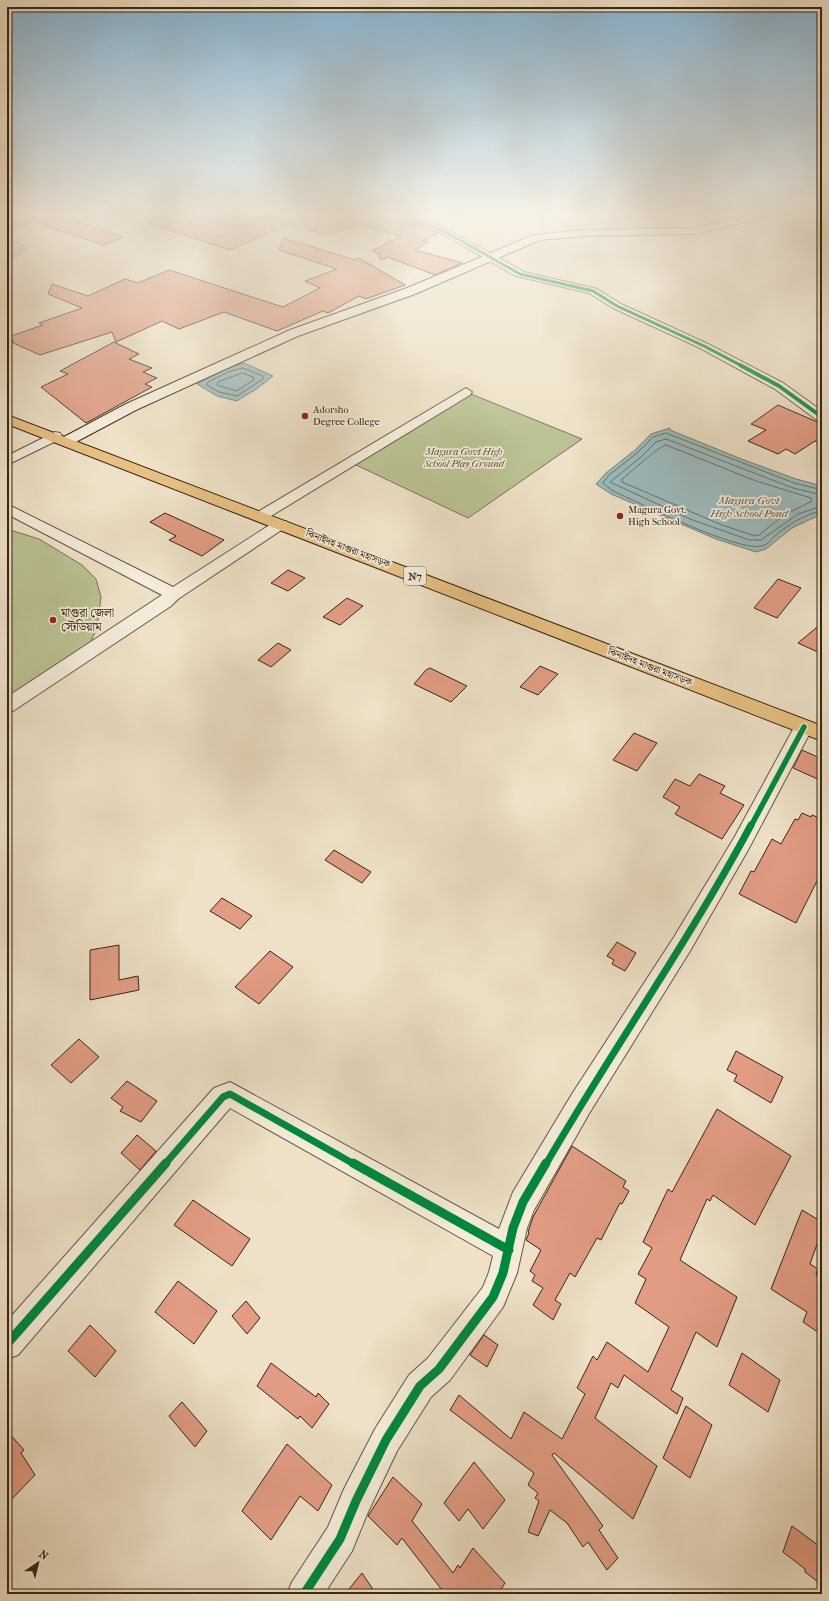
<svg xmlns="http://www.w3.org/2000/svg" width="829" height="1601" viewBox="0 0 829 1601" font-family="'IM FELL French Canon','Noto Serif Bengali',serif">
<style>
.green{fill:#bbc293;stroke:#797453}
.water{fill:#9cbbbe;stroke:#74807a}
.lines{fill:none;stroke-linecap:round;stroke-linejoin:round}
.shore{stroke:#6a7168;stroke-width:1}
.building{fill:#e19c83;stroke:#372713}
.street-casing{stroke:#655640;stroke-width:2}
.secondary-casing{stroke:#372713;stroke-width:2}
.highway-casing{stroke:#372713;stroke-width:2}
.street{fill:#f4ecdb;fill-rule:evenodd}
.secondary{fill:#f4ecdb;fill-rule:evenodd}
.highway{fill:#e7c084;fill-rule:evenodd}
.cycleway-far4-casing{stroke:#f4ecdb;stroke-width:4.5}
.cycleway-far3-casing{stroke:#f4ecdb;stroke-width:5.5}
.cycleway-far2-casing{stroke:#f4ecdb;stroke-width:8}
.cycleway-far1-casing{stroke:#f4ecdb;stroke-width:10}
.cycleway-casing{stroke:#f4ecdb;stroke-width:12}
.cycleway-far4{stroke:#00873e;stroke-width:3}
.cycleway-far3{stroke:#00873e;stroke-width:4}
.cycleway-far2{stroke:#00873e;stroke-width:5.5}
.cycleway-far1{stroke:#00873e;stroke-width:7}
.cycleway{stroke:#00873e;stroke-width:9}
.poi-dot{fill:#8f2418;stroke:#f4ecdb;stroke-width:1.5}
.labels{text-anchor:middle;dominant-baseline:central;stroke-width:3.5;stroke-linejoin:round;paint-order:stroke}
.far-poi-label{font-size:10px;fill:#372713;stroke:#f4ecdb;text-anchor:start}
.far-park-label{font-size:10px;font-style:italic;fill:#584e33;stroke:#f4ecdb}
.far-street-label{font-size:10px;fill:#372713;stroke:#f4ecdb}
.far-water-label{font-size:11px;font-style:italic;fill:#555346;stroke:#f4ecdb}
.shield{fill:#f4ecdb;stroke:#70624f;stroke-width:1}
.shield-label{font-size:11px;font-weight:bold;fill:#372713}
.poi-label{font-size:12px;fill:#372713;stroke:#f4ecdb;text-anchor:start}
</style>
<rect width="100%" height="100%" fill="#eee1c7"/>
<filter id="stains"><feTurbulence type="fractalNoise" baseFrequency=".005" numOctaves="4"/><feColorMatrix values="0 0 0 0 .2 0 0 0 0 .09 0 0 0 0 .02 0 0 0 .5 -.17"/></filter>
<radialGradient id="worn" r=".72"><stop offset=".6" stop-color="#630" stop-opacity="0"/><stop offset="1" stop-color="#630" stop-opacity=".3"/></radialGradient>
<g class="green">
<path d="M471,394L582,439L468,518L354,464Z"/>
<path d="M7,529L39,539L82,565L96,579L101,597L97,628L88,648L7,710Z"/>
</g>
<g class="water">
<path d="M432,211H484C465,218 451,218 432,211Z"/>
<path d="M7,239L29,248L19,255L7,260Z"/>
<path d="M244,363L273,376L258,388L237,401L217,396L197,384L226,368Z"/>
<path d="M670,428V430L744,460L796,479L822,486V514L792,528L766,549L756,552L716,539L611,494L596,484L606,473L635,450L651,434Z"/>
</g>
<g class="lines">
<g class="shore">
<path d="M243,368L263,376V379L237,396L219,392L207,385L208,382L228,372Z"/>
<path d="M243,373L253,377L254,380L236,391L217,385L218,382Z"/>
<path d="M666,445L756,481L811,498L812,501L784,515L759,535L755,536L722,525L622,482V479C633,471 656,448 666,445Z"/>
<path d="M822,490L794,483L666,433L653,437L637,453L609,475L603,483L613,491C640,503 737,552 762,546C768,545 772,538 776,535C789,524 805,514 822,511"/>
<path d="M822,495L793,488L666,439L656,442L641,457L610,482L690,519L749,540H761L798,514L822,506"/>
</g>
</g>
<g class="building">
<path d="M9,211H51L52,213L123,237L104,245L33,222L7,232V217L13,215L9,214Z"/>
<path d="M177,211H243L244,217L263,211L293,220L327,211H377L438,233L422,241L428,242L415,250L462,263L435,275L388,257L381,260L378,253L372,251L401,236L360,225L327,235L289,224L230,250L147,223Z"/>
<path d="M283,238L355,260L359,258L405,285L366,299L359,296L328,313L323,311L277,331L224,312L179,329L162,321L116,342L112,332L40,355L11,342L14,341L8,337L43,325L39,323L82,308L48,294L52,284L88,296L125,279L138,283L169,270L283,307L320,288L305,281L337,269L279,250Z"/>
<path d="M114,342L139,354L129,359L152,368L143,372L157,378L145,384L152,387L86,423L41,387L68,374L60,371Z"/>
<path d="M778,405L822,424V444L815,441L795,454L786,449L778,454L748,441L766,430L751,424Z"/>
<path d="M165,513L224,540L202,556L169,540L176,536L150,522Z"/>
<path d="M288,570L305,578L288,591L271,583Z"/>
<path d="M778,579L801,588L777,618L754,608Z"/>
<path d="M347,598L363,606L340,625L323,617Z"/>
<path d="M822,623V654L798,643Z"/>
<path d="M278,643L291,650L271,667L258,660Z"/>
<path d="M540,666L558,674L538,695L520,687Z"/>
<path d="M430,668L467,686L451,702L414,684L426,670Z"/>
<path d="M634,733L657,743L637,771L613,760Z"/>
<path d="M802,750L822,759V781L793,768Z"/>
<path d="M699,774L725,786L720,793L744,805L722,839L675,814L680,807L663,797L675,779L690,786Z"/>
<path d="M802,813L811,817L812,815L822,819V871L796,923L739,894L751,871L754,872L772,839L781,844L795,819L798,820Z"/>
<path d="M334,850L371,872L362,883L325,860Z"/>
<path d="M222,898L252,916L240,929L210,911Z"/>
<path d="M617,942L636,953L625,971L612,964L614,960L607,956Z"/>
<path d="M119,945V980L138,976L139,990L90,1000V950Z"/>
<path d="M270,951L293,967L259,1004L235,987Z"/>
<path d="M79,1039L99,1057L71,1083L51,1065Z"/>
<path d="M736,1051L783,1077L771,1103L734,1081L737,1075L727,1070Z"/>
<path d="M127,1081L157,1101L141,1122L120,1111L123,1107L111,1098Z"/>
<path d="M717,1109L791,1156L755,1225L713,1195L710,1201L707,1199L680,1260L737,1297L717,1347L696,1332L671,1390L683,1398L677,1414L624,1375L618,1388L611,1383L595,1418L657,1466L633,1519L554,1453L552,1455L603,1526L599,1530L618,1558L607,1570L588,1542L583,1547L567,1523L550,1510L538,1536L528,1532L539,1501L535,1498L538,1493L528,1485L534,1473L450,1410L459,1395L511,1439L524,1412L562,1439L585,1394L577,1388L593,1356L597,1360L607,1342L648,1372L669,1327L635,1303L646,1279L638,1274L652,1248L643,1242L668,1189L672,1192Z"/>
<path d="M137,1135L156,1151L140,1170L121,1153Z"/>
<path d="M572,1146L626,1181L623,1187L629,1191L622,1204L620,1203L601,1240L597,1238L575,1277L570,1273L555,1300L561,1304L553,1320L533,1305L543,1288L532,1281L535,1275L530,1271L541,1250L526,1240L529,1233L528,1232L533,1217Z"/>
<path d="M193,1200L250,1239L232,1266L174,1225Z"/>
<path d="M802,1210L822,1222V1230L810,1264L818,1269L816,1274L822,1278V1335L803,1322L807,1312L771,1289Z"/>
<path d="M178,1281L217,1311L194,1344L155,1312Z"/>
<path d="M246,1301L260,1318L247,1334L232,1316Z"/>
<path d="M90,1325L116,1351L95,1377L68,1351Z"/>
<path d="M484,1335L498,1345L487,1367L470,1355Z"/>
<path d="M742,1353L780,1380L768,1412L729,1385Z"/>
<path d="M271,1363L316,1397L318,1393L329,1404L312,1428L300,1416L298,1419L257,1386Z"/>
<path d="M182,1402L207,1431L195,1447L169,1416Z"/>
<path d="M686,1406L712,1425L690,1478L663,1458Z"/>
<path d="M7,1431L24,1450L21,1453L35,1475L7,1504Z"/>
<path d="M287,1444L332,1485L318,1511L300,1496L271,1540L242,1511Z"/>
<path d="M474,1462L505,1500L483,1529L468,1509L459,1521L444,1503Z"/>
<path d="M393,1477L422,1504L412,1521L453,1573L458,1565L460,1568L473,1548L505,1583L498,1594H445L402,1538L397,1545L368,1516Z"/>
<path d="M792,1526L822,1548V1585L805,1572V1569L783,1552Z"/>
<path d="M362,1573L376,1594H345Z"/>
</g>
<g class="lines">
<defs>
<g id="street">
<path d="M378,211H393L445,228L524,272L597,289L621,304L708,344L783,383L822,411V421L817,420L775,389L700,348L613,308L589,293L516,276L439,232Z"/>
<path d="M466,388L472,392L470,395L266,519H256L254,516L256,513Z"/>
<path d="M55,432L60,433L62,436L60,439L7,465V456Z"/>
<path d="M7,504L173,587L276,521H286L289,524L286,527L178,599L171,606L13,711L7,712V697L162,595L7,514Z"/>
<path d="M804,720L811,722L813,727L748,850L690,951L590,1112L534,1210L527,1228L517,1273L503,1307L450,1380L431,1397L397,1451L368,1512L352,1551L324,1594H287L292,1582L328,1527L344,1489L375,1429L409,1375L428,1358L483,1287L489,1272L493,1256L230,1108L18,1355L7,1359V1321L214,1088L230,1082L499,1229L513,1192L572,1094L674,937L734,838L797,722Z"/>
</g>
<path id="secondary" d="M765,211H784L783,213L696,234L583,236L540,240L415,294L298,336L136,410L72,444H62L60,441L62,438L126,404L290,330L407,288L534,235L583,230L696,228Z"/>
<path id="highway" d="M7,415L822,726V741L7,424Z"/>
</defs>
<use href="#street" class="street-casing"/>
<use href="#secondary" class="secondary-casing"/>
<use href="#highway" class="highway-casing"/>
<use href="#street" class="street"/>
<use href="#secondary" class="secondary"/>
<use href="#highway" class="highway"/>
<defs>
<path id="cycleway-far4" d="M382,211L442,230L520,274L593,291L617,306L704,346L742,366"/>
<path id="cycleway-far3" d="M740,365L779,386L822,417"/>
<path id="cycleway-far2" d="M751,826L804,727"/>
<g id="cycleway-far1">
<path d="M165,1164L223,1097L230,1094L354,1164"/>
<path d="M546,1164C612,1050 689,941 751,825"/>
</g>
<g id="cycleway">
<path d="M353,1163L509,1250"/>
<path d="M7,1344L166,1163"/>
<path d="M304,1594L340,1539L356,1501L386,1440L420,1386L439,1369L493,1297L503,1273L513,1228L523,1202L546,1163"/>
</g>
</defs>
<use href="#cycleway-far4" class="cycleway-far4-casing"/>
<use href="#cycleway-far3" class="cycleway-far3-casing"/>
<use href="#cycleway-far2" class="cycleway-far2-casing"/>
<use href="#cycleway-far1" class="cycleway-far1-casing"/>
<use href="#cycleway" class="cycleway-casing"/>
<use href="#cycleway-far4" class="cycleway-far4"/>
<use href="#cycleway-far3" class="cycleway-far3"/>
<use href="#cycleway-far2" class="cycleway-far2"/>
<use href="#cycleway-far1" class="cycleway-far1"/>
<use href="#cycleway" class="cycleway"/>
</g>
<linearGradient id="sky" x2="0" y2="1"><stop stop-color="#89b7d7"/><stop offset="0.49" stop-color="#f7f2e6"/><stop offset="1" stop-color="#f7f2e6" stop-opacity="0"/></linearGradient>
<rect width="829" height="435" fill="url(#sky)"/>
<g class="poi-dot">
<circle cx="305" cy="416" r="4"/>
<circle cx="620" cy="516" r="4"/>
<circle cx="53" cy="620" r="4"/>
</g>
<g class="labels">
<g class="far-poi-label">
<text x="313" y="410">Adorsho<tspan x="313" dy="12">Degree College</tspan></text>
<text x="628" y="510">Magura Govt.<tspan x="628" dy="12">High School</tspan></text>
</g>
<g class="far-park-label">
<text x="464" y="452">Magura Govt High<tspan x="464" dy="12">School Play Ground</tspan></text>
</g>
<g class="far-street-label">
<text transform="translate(348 549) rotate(21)">ঝিনাইদহ-মাগুরা মহাসড়ক</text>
<text transform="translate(650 667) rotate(21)">ঝিনাইদহ-মাগুরা মহাসড়ক</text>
</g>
<g class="far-water-label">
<text x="749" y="500">Magura Govt<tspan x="749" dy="13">High School Pond</tspan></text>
</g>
<rect class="shield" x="404" y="567" width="22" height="18" rx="3"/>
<g class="shield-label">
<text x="415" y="576">N7</text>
</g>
<g class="poi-label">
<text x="61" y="613">মাগুরা জেলা<tspan x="61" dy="14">স্টেডিয়াম</tspan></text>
</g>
</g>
<rect width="829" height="1601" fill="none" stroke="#eee1c7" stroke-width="24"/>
<rect x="8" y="8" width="813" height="1585" fill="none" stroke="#372713" stroke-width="2"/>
<rect x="12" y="12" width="805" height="1577" fill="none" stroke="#372713"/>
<g transform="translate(38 1563) rotate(35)" stroke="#f4ecdb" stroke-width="3" paint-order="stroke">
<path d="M0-3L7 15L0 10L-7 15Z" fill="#372713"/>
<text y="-6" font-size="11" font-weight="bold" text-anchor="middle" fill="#372713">N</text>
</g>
<rect width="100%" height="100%" filter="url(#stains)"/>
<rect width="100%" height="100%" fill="url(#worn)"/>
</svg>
